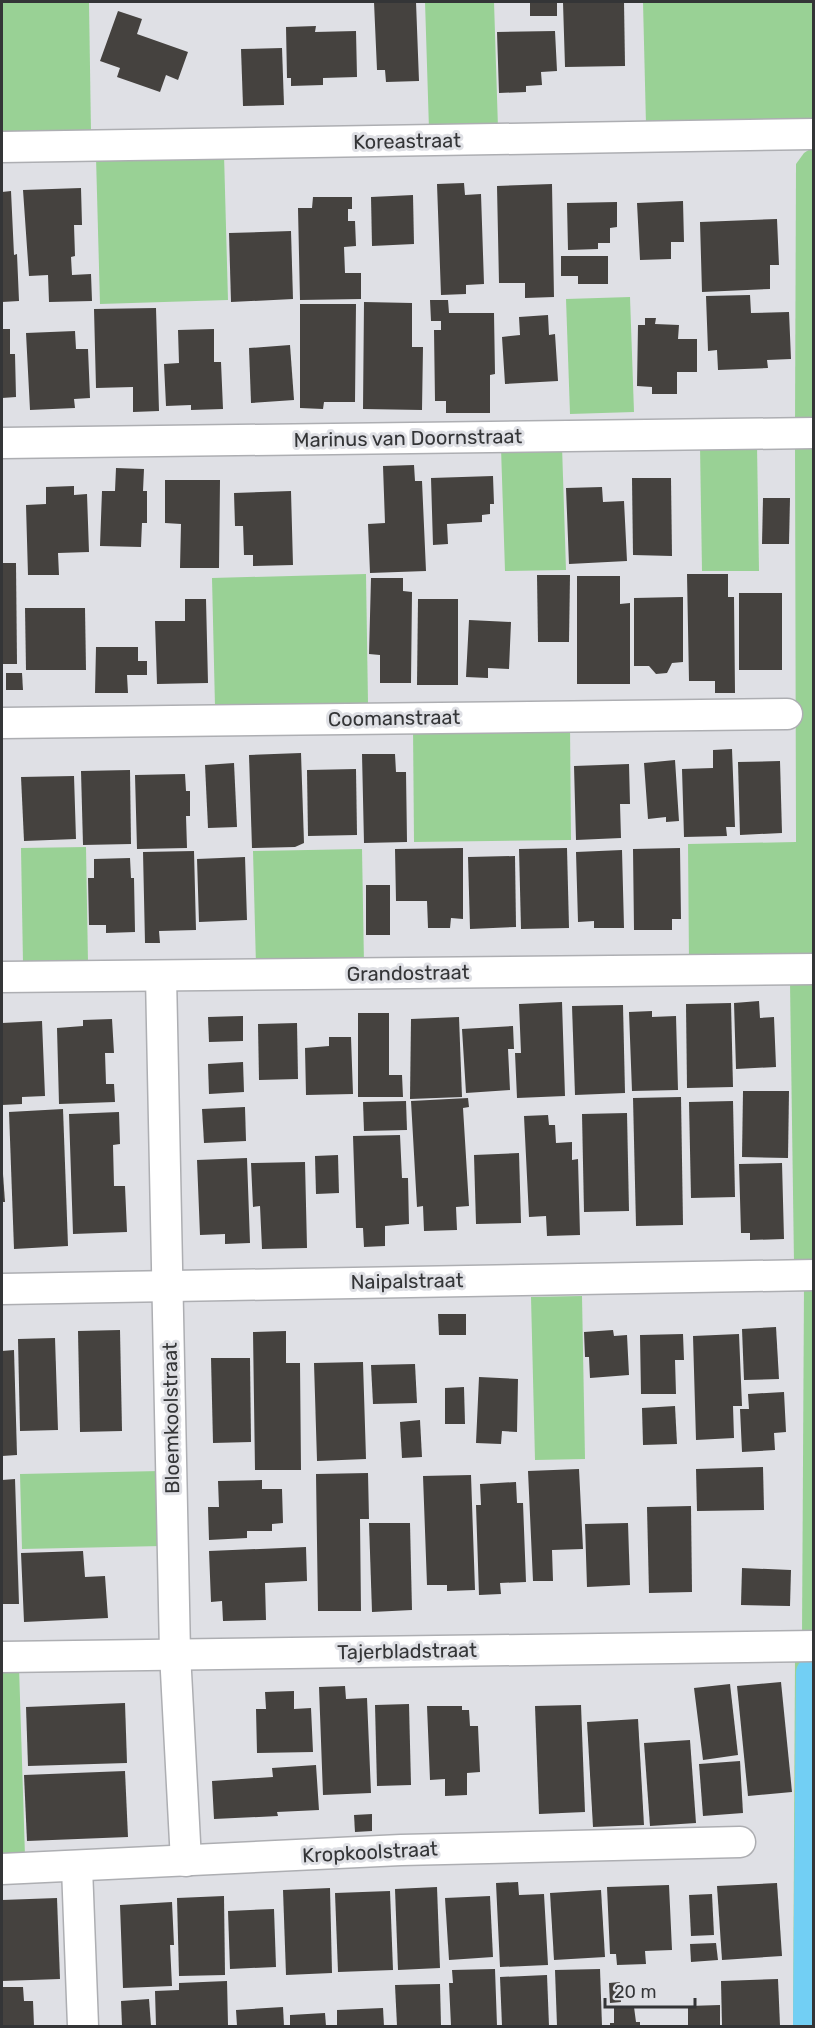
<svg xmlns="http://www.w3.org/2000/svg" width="815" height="2028" viewBox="0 0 815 2028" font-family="Rubik,sans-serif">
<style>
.green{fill:#99d195}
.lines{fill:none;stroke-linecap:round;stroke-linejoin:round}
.canal{stroke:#72cff4;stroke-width:32}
.building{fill:#45423f}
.minor-casing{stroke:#adaeb2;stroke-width:33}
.minor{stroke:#fff;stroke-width:30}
.labels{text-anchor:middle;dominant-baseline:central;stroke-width:6;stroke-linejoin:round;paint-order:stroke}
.street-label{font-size:20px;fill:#343537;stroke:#dfe0e5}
</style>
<rect width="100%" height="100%" fill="#dfe0e5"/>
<g class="green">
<path d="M2,2H89L91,133L2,134Z"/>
<path d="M425,2H494L498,128L429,130Z"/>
<path d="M643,2H813V120L646,125Z"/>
<path d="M813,147V425L795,424L796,164L804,153Z"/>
<path d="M224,154L228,300L100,304L96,157Z"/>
<path d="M630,297L634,412L570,414L566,299Z"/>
<path d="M795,443L813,444V957L689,962L688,844L796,842Z"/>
<path d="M757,445L759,571H702L700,446Z"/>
<path d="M562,446L566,570L505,571L501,448Z"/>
<path d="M366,574L368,704L215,707L212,578Z"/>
<path d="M570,724L571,840L414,842L413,726Z"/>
<path d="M86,847L88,963L23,964L21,848Z"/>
<path d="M362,849L364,964L256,966L253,851Z"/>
<path d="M790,982L813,983V1262L794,1263Z"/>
<path d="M804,1285H813L814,1636H802Z"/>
<path d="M582,1296L585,1459L535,1460L531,1297Z"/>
<path d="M160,1471L162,1546L22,1549L20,1474Z"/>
<path d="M795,1657H813V2026H793Z"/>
<path d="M19,1667L25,1856H2V1668Z"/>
</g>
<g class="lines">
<path class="canal" d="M809,2026L812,1673"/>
</g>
<g class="building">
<path d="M374,2H416L419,81L386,82L385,70H377Z"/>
<rect x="530" y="2" width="27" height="14"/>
<path d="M563,2H624L625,66L565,67Z"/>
<path d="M118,11L142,19L137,34L188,52L178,80L166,75L160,92L117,77L120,68L100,61Z"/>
<path d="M316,26L315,32L356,31L357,77L323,78V85L291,86V78H287L286,27Z"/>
<path d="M555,31L557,71L541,72L542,85L526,86V92L499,93L497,32Z"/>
<path d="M282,48L284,105L243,106L241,49Z"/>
<path d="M464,183L465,195L481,194L484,284L466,285V294L441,295L437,184Z"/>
<path d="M552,184L554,297L525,298V283H499L497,186Z"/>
<path d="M81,188L82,225H74L75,256L71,257L72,275L91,274L92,301L49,302L48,275L29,276L23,190Z"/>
<path d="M11,191L14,255L17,254L19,301L2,302V192Z"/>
<path d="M413,195L414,244L372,246L371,197Z"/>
<path d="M313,197H352V209H348V221H355L356,246L344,247L345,273H361V299L300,300L298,208H312Z"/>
<path d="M683,201L684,242H671V259L640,260L637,203Z"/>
<path d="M617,202V227L610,228V243H598V249L568,250L567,203Z"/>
<path d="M777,219L779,265H770V289L702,292L700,222Z"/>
<path d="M291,231L293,299L231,302L229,233Z"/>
<path d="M561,256H608V284H578V276H561Z"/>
<path d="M750,295L751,313L789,312L791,359L767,360L768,368L718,370L717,350L708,351L706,296Z"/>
<path d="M430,300H448L449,313H494L495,374L490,375V413H446V401H435L434,330H441V321H431Z"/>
<path d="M364,302L412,303V347H423L422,410L363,409Z"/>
<path d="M300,304H356L355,402H324L323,409L300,408Z"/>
<path d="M156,308L159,411L133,412V387L96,388L94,309Z"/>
<path d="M548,315L549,335L555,334L558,381L505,384L502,337L520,335L519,317Z"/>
<path d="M645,318H656L655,324L679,325L678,339H697V372H677V394H652V387L637,386L638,325H645Z"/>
<path d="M2,329H10V354H15L16,397L2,398Z"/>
<path d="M214,329V362H221L223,409L191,410V405L166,406L164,364L179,363L178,330Z"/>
<path d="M75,331L76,349H88L90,398L74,399L75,408L30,410L26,333Z"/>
<path d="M290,345L294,400L251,403L249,348Z"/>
<path d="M414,465L415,481H422L426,571L370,573L368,524L385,523L383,466Z"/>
<path d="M116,468L144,469L143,491H147V523H142L141,547L100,546L102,491H115Z"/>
<path d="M493,476L494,504H490V514L482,515V522L447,524L448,544L433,545L431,478Z"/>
<path d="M632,478H671L672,556L633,555Z"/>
<path d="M165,480H220L219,568H180L181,524L165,523Z"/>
<path d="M74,486V495L87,494L89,552L58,553L59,575H28L26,505L46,504V487Z"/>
<path d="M602,487L603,502L624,501L627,561L569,564L566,488Z"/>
<path d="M291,491L293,565L253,566V555H244L243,526H235L234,493Z"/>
<path d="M763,498H790L789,544H762Z"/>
<path d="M2,563H16L17,664H2Z"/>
<path d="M687,574H728V597H734L735,693H715V681H689Z"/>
<path d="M537,575H570L569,642H538Z"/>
<path d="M577,576H620V604L630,603V684H577Z"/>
<path d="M371,578H403V591L412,592L411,683H380V655L369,654Z"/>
<rect x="739" y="593" width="43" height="77"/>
<path d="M683,597V662L672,663L667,673L656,674L649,666H634V598Z"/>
<path d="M185,599H206L208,683L157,684L155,621H185Z"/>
<path d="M418,599H458V685H417Z"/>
<path d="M25,608H85L86,670H26Z"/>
<path d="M469,620L511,622L509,669L488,668V678L466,677Z"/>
<path d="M96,647H138V661H147V675H127L128,693H95Z"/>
<path d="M6,673H22L23,690H6Z"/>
<path d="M732,749L735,827H726L727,836L684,837L682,769L713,768V750Z"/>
<path d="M301,753L304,843L295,847L252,848L249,755Z"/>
<path d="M362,754H395L396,772H406L407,842L364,843Z"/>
<path d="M675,760L679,821L666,822V817L648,819L644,763Z"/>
<path d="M780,761L782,833L740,835L738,762Z"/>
<path d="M234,763L237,827L208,828L205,765Z"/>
<path d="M629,764L630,804H620L621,838L576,840L574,766Z"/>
<path d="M356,769L357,835L308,836L307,770Z"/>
<path d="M130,770L131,844L83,845L81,771Z"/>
<path d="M185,774L186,791H190V816H186L187,848L137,849L135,775Z"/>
<path d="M74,776L76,839L24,841L21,777Z"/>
<path d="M463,848V919L451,918L450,928H428L427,901H396L395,849Z"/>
<path d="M567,848L569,928L521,929L519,849Z"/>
<path d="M680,848L681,919H672V930H634L633,849Z"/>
<path d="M622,850L624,928H594V921L578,922L576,852Z"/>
<path d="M194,851L196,930L159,931L160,943H145L143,852Z"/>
<path d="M515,856L516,927L470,929L468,857Z"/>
<path d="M245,857L247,920L199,922L197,859Z"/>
<path d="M130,858L131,878H134L135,932L106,933V925H89L88,878H94V859Z"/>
<rect x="366" y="885" width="24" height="50"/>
<path d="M759,1001L760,1018L774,1017L776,1067L736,1069L734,1003Z"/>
<path d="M562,1002L565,1096L517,1098L515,1053H521L519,1004Z"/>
<path d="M731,1003L733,1087L687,1088L686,1004Z"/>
<path d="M623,1005L625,1093L575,1095L572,1006Z"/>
<path d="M652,1011V1017L676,1016L678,1090L632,1091L629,1012Z"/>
<path d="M358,1013H389V1075H402L403,1097H358Z"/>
<path d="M243,1016V1041L209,1042L208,1017Z"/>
<path d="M459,1017L462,1097L410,1099L411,1019Z"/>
<path d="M112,1019L114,1053H105L106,1084H114L115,1102L59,1104L57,1028L83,1026V1020Z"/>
<path d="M42,1021L45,1096L22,1097V1104L2,1105V1023Z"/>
<path d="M297,1023L298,1079L259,1080L258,1024Z"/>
<path d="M513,1026L514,1049H508L510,1090L466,1093L462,1029Z"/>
<path d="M329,1037H351L353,1094L306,1095L305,1048L329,1046Z"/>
<path d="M243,1062L244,1092L209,1094L208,1064Z"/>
<path d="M743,1091H789L788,1158L742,1157Z"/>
<path d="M681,1097L683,1225L636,1226L633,1098Z"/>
<path d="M468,1098L469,1107L463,1108L469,1206L456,1207L457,1230L424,1231L423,1206L417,1207L411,1101Z"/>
<path d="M406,1101L407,1130L364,1131L363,1102Z"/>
<path d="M733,1101L735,1197L691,1198L689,1102Z"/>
<path d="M245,1107L246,1141L204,1143L202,1109Z"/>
<path d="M63,1109L68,1246L14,1249L9,1112Z"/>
<path d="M119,1112L120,1144L113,1145L114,1186H125L127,1232L73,1234L69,1114Z"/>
<path d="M627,1113L629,1211L584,1212L582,1114Z"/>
<path d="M548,1115L549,1125H555L556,1143L572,1142V1160L578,1159L580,1235L547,1236L546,1216L529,1217L524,1116Z"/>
<path d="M400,1135L402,1178H408L409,1224L385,1226V1246L364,1247L363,1228H356L353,1136Z"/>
<path d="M519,1153L521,1223L476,1224L474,1155Z"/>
<path d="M338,1155L339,1193L316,1194L315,1156Z"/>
<path d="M247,1158L250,1243L225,1244V1234L200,1235L197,1160Z"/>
<path d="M2,1160L5,1202H2Z"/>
<path d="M305,1162L307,1248L262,1249L260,1206L253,1207L251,1163Z"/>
<path d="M782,1163L784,1239L750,1240V1233H741L739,1164Z"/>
<path d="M438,1314H466V1335H439Z"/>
<path d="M776,1327L779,1379L744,1380L742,1329Z"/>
<path d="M120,1330L122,1431L80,1432L78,1331Z"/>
<path d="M613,1330L614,1336L627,1335L629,1375L590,1378L589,1357H585L584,1332Z"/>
<path d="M286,1331V1363H300L301,1470H255L253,1332Z"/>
<path d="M683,1334L684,1360H675L676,1394H641L640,1335Z"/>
<path d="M739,1334L742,1406H733L734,1438L696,1440L693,1336Z"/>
<path d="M55,1338L58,1430L20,1431L18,1339Z"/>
<path d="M14,1350L17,1455L2,1456V1351Z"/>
<path d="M211,1358H250L251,1442L213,1443Z"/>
<path d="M363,1362L366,1459L317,1461L314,1363Z"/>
<path d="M415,1364L417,1403L373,1404L371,1365Z"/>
<path d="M479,1377L518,1379L517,1432L502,1431L501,1444L476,1443Z"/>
<path d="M464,1387L465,1424H445V1388Z"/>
<path d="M784,1392L786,1432L774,1433L775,1450L742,1452L740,1409H749L748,1394Z"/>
<path d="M675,1406L677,1444L643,1445L642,1408Z"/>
<path d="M420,1420L422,1457L402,1458L400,1422Z"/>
<path d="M763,1467L764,1510L697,1511L696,1469Z"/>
<path d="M579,1469L583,1549L552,1550L553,1581H533L528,1471Z"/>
<path d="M368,1473L369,1519H360L361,1611H318L316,1474Z"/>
<path d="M471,1475L475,1590L447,1591V1585H427L423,1476Z"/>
<path d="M15,1479L19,1604H2V1480Z"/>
<path d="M262,1480V1489H282L283,1523L272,1524V1531H247V1538L209,1540L208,1507H219L218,1481Z"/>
<path d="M516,1482L517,1503H523L526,1582L500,1583L501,1594L479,1595L476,1505H481L480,1484Z"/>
<path d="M691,1506L692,1592L649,1593L647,1507Z"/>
<path d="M369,1523H410L412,1610L372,1612Z"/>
<path d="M628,1523L630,1585L587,1587L585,1524Z"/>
<path d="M306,1547L307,1581L265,1583L266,1620L223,1621L222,1601L211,1602L209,1551Z"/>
<path d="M83,1551L85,1577L105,1576L108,1618L24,1622L21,1553Z"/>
<path d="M742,1568L791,1570L790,1606L741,1605Z"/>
<path d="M781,1682L792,1792L748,1796L737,1686Z"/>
<path d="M730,1684L738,1755L703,1760L694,1688Z"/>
<path d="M345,1686L346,1699L367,1698L371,1793L323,1795L319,1687Z"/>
<path d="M294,1691V1709L311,1708L313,1752L257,1753L256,1709H266L265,1692Z"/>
<path d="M125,1703L127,1763L28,1766L26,1707Z"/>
<path d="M409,1704L411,1785L377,1786L375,1705Z"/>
<path d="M581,1705L585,1812L539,1814L535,1706Z"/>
<path d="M427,1706H462V1710H469L470,1726H478L480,1772L467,1773V1795L445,1796V1779L430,1780Z"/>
<path d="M638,1719L644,1825L593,1827L587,1722Z"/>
<path d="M690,1740L696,1823L650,1826L644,1743Z"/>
<path d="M740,1761L743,1813L703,1816L699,1764Z"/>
<path d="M316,1765L319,1810L277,1812L278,1816L214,1819L212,1781L273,1777L272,1768Z"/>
<path d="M125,1771L128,1837L27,1841L24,1775Z"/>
<path d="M372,1814V1831L355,1832L354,1815Z"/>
<path d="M518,1882L519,1895L544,1894L548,1965L500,1967L496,1883Z"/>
<path d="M777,1883L782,1956L722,1960L717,1886Z"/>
<path d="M669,1885L672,1950L645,1951L646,1964L617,1965L616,1954H610L607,1887Z"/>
<path d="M437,1887L440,1968L398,1970L395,1889Z"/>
<path d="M330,1888L332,1973L286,1975L283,1890Z"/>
<path d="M601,1890L605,1957L554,1960L550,1893Z"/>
<path d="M390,1891L393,1970L338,1972L335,1893Z"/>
<path d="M712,1894L714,1935L691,1936L689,1895Z"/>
<path d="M224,1896L225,1975L179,1976L177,1898Z"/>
<path d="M490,1896L493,1957L449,1960L445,1898Z"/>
<path d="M57,1898L60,1979L2,1981V1900Z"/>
<path d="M172,1902L174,1945H170L172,1986L123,1988L120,1905Z"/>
<path d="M274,1909L276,1967L230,1969L228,1911Z"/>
<path d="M716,1943L718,1960L691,1962L690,1944Z"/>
<path d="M495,1969L497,2026H451L449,1983H453L452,1970Z"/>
<path d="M600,1969L602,2026H557L555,1970Z"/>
<path d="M547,1975L549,2026H502L500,1977Z"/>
<path d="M778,1979L780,2026H722L721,1981Z"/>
<path d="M227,1981L228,2025L156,2026L155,1991L179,1990V1983Z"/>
<path d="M620,1982L621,2002L610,2003L609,1983Z"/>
<path d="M440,1984L441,2026H397L395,1985Z"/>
<path d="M2,1987H23L24,2001H33L34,2026H2Z"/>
<path d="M149,1999L151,2026H122L121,2001Z"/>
<path d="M720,2005V2026H688V2006Z"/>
<path d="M283,2007L284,2026H237L236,2010Z"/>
<path d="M634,2007L636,2022H640V2026H610V2023H614V2008Z"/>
<path d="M383,2008L384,2026H337V2010Z"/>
<path d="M325,2013L326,2026H290V2015Z"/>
</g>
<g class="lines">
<defs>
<g id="minor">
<path d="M2,147L814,134"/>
<path d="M2,443L814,433"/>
<path d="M2,723L787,714"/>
<path d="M161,976L175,1653L186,1861"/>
<path d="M2,977L814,969"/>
<path d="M2,1289L814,1275"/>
<path d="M2,1657L814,1646"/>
<path d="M77,1867L83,2026"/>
<path d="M2,1869L401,1850L740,1842"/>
</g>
</defs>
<use href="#minor" class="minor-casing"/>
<use href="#minor" class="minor"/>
</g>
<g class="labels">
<g class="street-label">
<text transform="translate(407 141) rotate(-1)">Koreastraat</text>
<text transform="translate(408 438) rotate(-1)">Marinus van Doornstraat</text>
<text transform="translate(394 718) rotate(-1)">Coomanstraat</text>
<text transform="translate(408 973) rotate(-1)">Grandostraat</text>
<text transform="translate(407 1281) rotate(-1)">Naipalstraat</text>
<text transform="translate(171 1418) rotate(-91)">Bloemkoolstraat</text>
<text transform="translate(407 1651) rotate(-1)">Tajerbladstraat</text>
<text transform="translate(370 1852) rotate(-3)">Kropkoolstraat</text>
</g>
</g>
<rect width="815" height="2028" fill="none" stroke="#343537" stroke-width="6"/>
<path d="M605 1998v9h90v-9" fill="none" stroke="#343537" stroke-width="3"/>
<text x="614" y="1998" font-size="18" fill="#343537" stroke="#dfe0e5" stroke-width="4.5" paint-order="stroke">20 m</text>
</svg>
